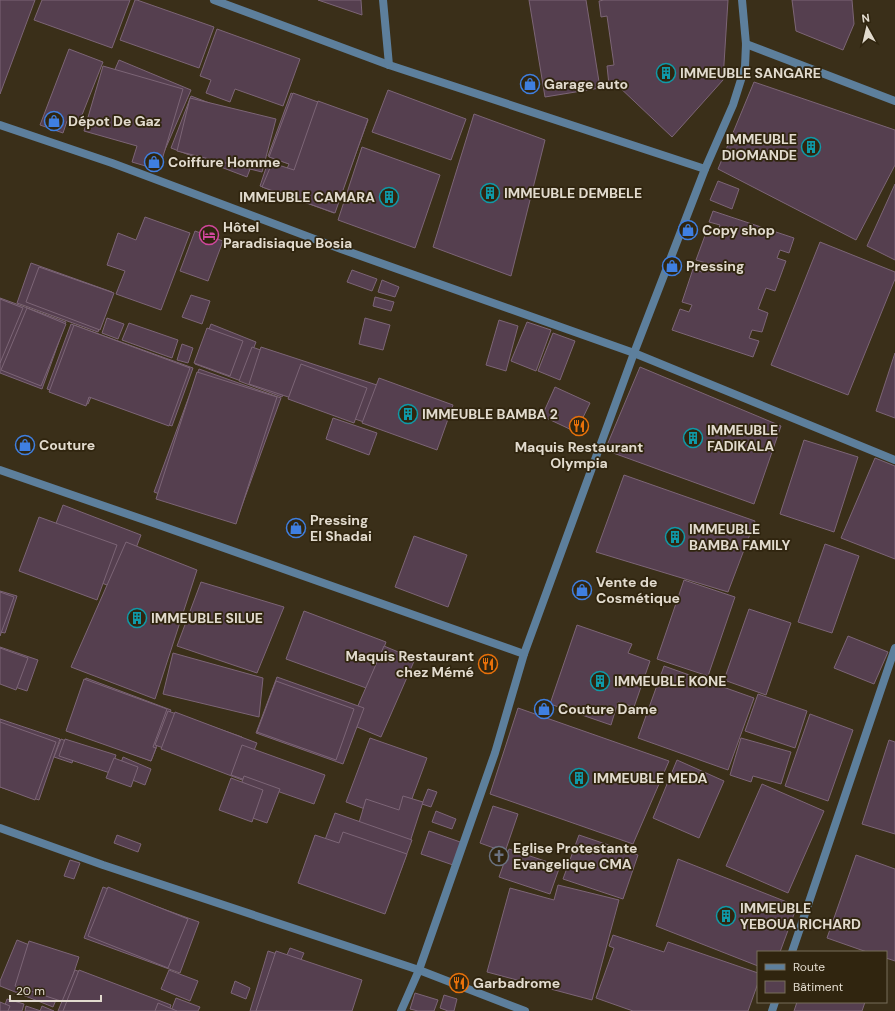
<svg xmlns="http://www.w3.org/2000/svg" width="895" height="1011" viewBox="0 0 895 1011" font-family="'DM Sans',sans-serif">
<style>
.building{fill:#553f4f;stroke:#7c6576}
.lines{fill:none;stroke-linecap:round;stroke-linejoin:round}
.street{stroke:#5d7f9c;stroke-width:8}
.labels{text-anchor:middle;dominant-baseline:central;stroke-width:3.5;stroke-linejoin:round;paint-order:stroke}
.poi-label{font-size:14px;font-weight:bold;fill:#e2dbce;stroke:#30250f;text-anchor:start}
</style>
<rect width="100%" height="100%" fill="#3a2f19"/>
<g class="building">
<path d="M0,0H35L0,94Z"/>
<path d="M42,0H130L112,48L34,20Z"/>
<path d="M135,0H137L214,27L199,68L120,40Z"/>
<path d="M318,0H361L362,15Z"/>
<path d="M529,0H586L600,88L545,97Z"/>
<path d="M604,0H728L723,80L672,137L616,84L609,85L607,66L614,65L607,16L601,17L599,1Z"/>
<path d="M792,0H852L854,24L843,50L796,31Z"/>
<path d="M217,29L300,59L283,106L235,89L230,102L206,93L211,80L200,76Z"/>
<path d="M69,49L103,62L78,125L67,121L63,133L40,125Z"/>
<path d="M119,60L191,90L164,152L92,123Z"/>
<path d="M103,66L183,89L159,170L132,162L137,146L84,131Z"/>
<path d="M754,82L895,130V165L856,240L718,169Z"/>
<path d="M388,90L466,119L451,160L372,132Z"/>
<path d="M291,93L312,101L289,164L268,156Z"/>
<path d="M293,93L368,120L334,213L260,186L267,165L286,171L289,164L269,157Z"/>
<path d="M191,96L267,125L247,177L171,148Z"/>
<path d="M190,98L276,119L262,172L177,151Z"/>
<path d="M318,101L368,119L335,213L262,187L272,163L294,170Z"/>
<path d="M474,114L545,140L511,276L433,247Z"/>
<path d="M362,147L440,175L415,248L338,220Z"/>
<path d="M718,181L739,189L732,209L710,200Z"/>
<path d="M895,184V260L867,246Z"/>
<path d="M713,211L794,238L789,253L780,250L777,258L786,261L775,291L766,288L758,309L768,313L762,332L752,330L749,338L759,341L753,357L672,330L680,309L689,312L692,305L682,302L693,269L702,272L706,263L696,260L707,230L717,234L720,225L709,222Z"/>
<path d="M145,217L190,233L161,310L116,294L125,271L107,265L118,233L136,240Z"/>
<path d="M195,231L223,241L208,281L180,271Z"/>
<path d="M820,242L895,272V279L848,395L771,365Z"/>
<path d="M31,263L112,292L98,332L17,303Z"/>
<path d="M39,267L114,293L100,330L26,302Z"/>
<path d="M352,270L377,279L372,291L347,282Z"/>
<path d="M382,280L399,287L395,297L378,292Z"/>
<path d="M191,295L210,301L202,324L182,317Z"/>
<path d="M375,297L394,302L391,311L373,306Z"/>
<path d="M0,298L66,322L42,389L0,373Z"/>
<path d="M0,299L23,308L0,363Z"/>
<path d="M27,308L66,324L41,386L1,370Z"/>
<path d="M107,318L124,324L118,339L102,333Z"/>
<path d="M365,318L390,325L383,350L359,344Z"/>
<path d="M499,320L518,326L506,371L486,365Z"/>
<path d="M527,322L551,330L536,371L511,361Z"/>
<path d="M129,323L178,340L172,358L122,340Z"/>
<path d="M71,324L193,368L172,426L91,397L88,404L47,389Z"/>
<path d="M211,324L256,342L241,381L195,364Z"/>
<path d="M74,325L190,368L169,426L89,397L86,406L49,392Z"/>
<path d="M207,328L243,341L230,376L194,363Z"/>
<path d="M553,333L575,341L560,380L538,371Z"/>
<path d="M182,344L193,348L188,363L177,360Z"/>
<path d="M252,347L295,362L282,397L239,381Z"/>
<path d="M261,347L383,387L370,424L249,384Z"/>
<path d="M895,353V418L876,411Z"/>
<path d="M301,364L367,388L354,423L288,399Z"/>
<path d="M640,367L781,426L754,504L605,450Z"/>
<path d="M199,369L281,398L236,522L154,492Z"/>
<path d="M197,372L277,397L236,524L156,499Z"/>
<path d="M379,378L453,405L437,450L362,423Z"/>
<path d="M555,387L590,403L576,432L542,416Z"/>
<path d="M333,418L377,433L369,455L326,439Z"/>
<path d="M804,440L858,457L834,532L780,514Z"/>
<path d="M875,458L895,466V559L841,538Z"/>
<path d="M624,475L755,521L728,592L596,552Z"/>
<path d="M63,505L141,535L120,590L42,560Z"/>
<path d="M39,517L117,545L97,600L19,571Z"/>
<path d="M414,536L467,555L448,607L395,587Z"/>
<path d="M126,542L197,570L155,699L71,667Z"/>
<path d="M825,544L859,556L832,633L798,622Z"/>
<path d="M684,580L735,597L708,676L657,659Z"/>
<path d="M201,582L284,607L257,673L177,646Z"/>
<path d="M0,591L17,596L5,633L0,632Z"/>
<path d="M0,592L14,597L0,636Z"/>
<path d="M749,609L791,623L766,695L724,680Z"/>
<path d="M304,611L386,642L369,689L286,659Z"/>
<path d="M577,625L632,644L628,653L650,661L634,707L618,702L611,725L550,704Z"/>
<path d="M848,636L888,652L874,684L834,668Z"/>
<path d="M384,646L415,659L381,737L350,724Z"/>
<path d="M0,647L38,660L27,691L0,682Z"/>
<path d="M0,648L28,658L16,690L0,684Z"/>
<path d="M173,653L263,678L259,717L163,694Z"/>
<path d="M664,666L754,698L728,770L638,738Z"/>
<path d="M277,677L364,708L343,764L256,733Z"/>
<path d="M86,678L171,710L151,761L67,729Z"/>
<path d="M84,679L167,709L153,747L156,748L151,761L66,731Z"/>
<path d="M276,681L354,709L336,760L257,732Z"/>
<path d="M758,694L807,711L795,748L745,731Z"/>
<path d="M518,708L669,761L633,844L490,794Z"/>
<path d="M168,711L242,737L229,772L155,745Z"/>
<path d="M175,712L257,743L242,780L161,749Z"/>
<path d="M810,714L853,730L828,801L785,786Z"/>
<path d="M0,719L60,739L39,800L0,787Z"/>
<path d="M0,722L56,742L35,800L0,787Z"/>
<path d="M370,738L427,758L403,823L346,802Z"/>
<path d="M741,738L791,752L781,784L753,776L751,782L730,775Z"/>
<path d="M61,739L78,746L72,763L54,757Z"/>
<path d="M65,739L116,755L110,773L59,756Z"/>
<path d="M889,740L895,742V834L862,824Z"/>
<path d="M242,745L325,775L314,804L231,775Z"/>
<path d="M123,757L151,769L145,785L117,774Z"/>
<path d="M114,758L138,767L131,787L106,778Z"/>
<path d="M677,760L724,781L699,838L653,818Z"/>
<path d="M244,776L280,789L267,823L232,811Z"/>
<path d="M231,778L263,790L252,822L219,810Z"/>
<path d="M762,784L824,811L788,893L726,866Z"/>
<path d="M428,789L437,792L431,807L422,804Z"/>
<path d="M403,796L423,802L410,842L358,826L366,799L399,810Z"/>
<path d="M493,806L518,814L505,852L480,843Z"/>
<path d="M436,811L456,819L452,829L432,822Z"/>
<path d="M335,813L412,840L387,907L310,880Z"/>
<path d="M429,831L463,843L456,866L421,854Z"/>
<path d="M343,832L407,854L385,914L298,883L315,835L339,843Z"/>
<path d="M117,835L141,844L138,852L114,843Z"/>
<path d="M579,835L638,855L623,899L563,879Z"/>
<path d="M509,849L560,866L550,894L499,877Z"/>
<path d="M856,855L895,869V961L886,958V952H867L827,938Z"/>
<path d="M678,859L797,906L780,952H758V966L656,926Z"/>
<path d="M70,860L80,863L74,879L64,876Z"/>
<path d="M558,885L619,900L592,1000L487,972L510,888L554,900Z"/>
<path d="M103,887L199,922L180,973L84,938Z"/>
<path d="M108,887L188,919L168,968L88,936Z"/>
<path d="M613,935L664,952L668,942L758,973V983L748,1011H633L596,998L614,948L609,946Z"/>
<path d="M17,940L72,962L53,1007L0,986V981Z"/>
<path d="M29,941L79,957L64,1002L15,986Z"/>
<path d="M290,948L304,953L300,962L352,981L344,1003L353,1006L351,1011H250L268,951L286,957Z"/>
<path d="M276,951L362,980L352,1011H256Z"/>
<path d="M75,970L154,1001L150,1011H58Z"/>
<path d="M79,970L171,1005L169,1011H63Z"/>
<path d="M169,970L198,981L190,1001L161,989Z"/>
<path d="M235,981L250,988L246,999L231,993Z"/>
<path d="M415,993L438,1000L434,1011H418L410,1009Z"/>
<path d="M444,995L457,999L454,1011H448L440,1008Z"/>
<path d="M176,998L200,1007L198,1011H171Z"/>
<path d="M7,999L24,1004L22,1011H3Z"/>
<path d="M0,1002L10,1006L8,1011H0Z"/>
<path d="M797,1002H865L862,1011H794Z"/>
<path d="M158,1003L177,1011H155Z"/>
<path d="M26,1006L41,1011H25Z"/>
<path d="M42,1006L54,1011H40Z"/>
</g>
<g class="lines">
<g class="street">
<path d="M214,0L389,65L705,169"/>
<path d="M383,0L389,65"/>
<path d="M746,44L895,101"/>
<path d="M0,125L112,163L341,249L634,353L895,460"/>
<path d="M0,470L159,525L524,654"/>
<path d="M0,828L103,865L419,970L525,1011"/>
<path d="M792,952L895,648"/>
<path d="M401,1011L419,970L495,753L524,654L634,353L705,169L733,105L745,67L746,44L742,0"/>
<path d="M772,1011L775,1002"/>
</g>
</g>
<defs>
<symbol id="building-ring" viewBox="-11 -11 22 22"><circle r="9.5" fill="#30250f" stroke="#0f9aa8" stroke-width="1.5"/><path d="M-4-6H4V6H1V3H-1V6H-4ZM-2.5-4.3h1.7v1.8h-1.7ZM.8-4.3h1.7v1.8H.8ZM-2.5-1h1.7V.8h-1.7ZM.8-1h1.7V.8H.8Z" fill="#0f9aa8"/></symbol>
<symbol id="shop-ring" viewBox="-11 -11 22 22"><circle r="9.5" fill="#30250f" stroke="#3f7fe0" stroke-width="1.5"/><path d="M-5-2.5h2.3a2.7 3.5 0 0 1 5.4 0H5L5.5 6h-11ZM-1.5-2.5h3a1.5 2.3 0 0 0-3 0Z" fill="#3f7fe0"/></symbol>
<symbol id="hotel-ring" viewBox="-11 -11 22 22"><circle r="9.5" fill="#30250f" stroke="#d1479c" stroke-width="1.5"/><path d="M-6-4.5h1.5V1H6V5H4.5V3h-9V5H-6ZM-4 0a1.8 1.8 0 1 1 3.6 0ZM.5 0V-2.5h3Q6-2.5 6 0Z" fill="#d1479c"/></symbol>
<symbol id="restaurant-ring" viewBox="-11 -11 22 22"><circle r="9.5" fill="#30250f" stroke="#e8710a" stroke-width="1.5"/><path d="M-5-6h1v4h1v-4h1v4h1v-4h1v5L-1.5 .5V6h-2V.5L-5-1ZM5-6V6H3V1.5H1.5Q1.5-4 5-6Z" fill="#e8710a"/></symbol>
<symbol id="church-ring" viewBox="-11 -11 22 22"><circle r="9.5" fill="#30250f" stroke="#6b7280" stroke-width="1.5"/><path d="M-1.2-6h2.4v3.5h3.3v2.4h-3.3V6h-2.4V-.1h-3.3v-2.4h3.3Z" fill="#6b7280"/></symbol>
</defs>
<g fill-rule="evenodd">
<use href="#building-ring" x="655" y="62" width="22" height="22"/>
<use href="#shop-ring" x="519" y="73" width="22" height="22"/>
<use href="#shop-ring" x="43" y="110" width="22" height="22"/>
<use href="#building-ring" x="800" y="136" width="22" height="22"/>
<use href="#shop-ring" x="143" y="151" width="22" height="22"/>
<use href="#building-ring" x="479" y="182" width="22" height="22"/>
<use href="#building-ring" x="378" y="186" width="22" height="22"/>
<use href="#shop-ring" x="677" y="219" width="22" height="22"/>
<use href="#hotel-ring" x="198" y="224" width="22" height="22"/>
<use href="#shop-ring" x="661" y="255" width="22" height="22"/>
<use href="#building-ring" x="397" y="403" width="22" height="22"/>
<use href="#restaurant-ring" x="568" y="415" width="22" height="22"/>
<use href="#building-ring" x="682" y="427" width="22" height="22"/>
<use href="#shop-ring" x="14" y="434" width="22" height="22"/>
<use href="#shop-ring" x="285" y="517" width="22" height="22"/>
<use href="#building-ring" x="664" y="526" width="22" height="22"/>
<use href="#shop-ring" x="571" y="579" width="22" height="22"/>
<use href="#building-ring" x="126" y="607" width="22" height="22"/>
<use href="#restaurant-ring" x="477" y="653" width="22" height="22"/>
<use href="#building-ring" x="589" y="670" width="22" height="22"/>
<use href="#shop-ring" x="533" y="698" width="22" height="22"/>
<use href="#building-ring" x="568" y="767" width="22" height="22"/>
<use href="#church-ring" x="488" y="845" width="22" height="22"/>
<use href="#building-ring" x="715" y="905" width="22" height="22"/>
<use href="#restaurant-ring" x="448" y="972" width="22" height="22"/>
</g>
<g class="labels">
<g class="poi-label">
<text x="680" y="73">IMMEUBLE SANGARE</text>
<text x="544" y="84">Garage auto</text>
<text x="68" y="121">Dépot De Gaz</text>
<text x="797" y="139" text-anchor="end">IMMEUBLE<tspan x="797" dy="16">DIOMANDE</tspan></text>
<text x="168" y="162">Coiffure Homme</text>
<text x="504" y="193">IMMEUBLE DEMBELE</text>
<text x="375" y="197" text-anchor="end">IMMEUBLE CAMARA</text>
<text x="223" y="227">Hôtel<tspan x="223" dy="16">Paradisiaque Bosia</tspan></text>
<text x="702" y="230">Copy shop</text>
<text x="686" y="266">Pressing</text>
<text x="422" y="414">IMMEUBLE BAMBA 2</text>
<text x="707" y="430">IMMEUBLE<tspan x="707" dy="16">FADIKALA</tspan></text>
<text x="39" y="445">Couture</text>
<text x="579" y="447" text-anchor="middle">Maquis Restaurant<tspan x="579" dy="16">Olympia</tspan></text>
<text x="310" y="520">Pressing<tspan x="310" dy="16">El Shadai</tspan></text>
<text x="689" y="529">IMMEUBLE<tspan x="689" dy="16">BAMBA FAMILY</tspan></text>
<text x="596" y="582">Vente de<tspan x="596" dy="16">Cosmétique</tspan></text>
<text x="151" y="618">IMMEUBLE SILUE</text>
<text x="474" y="656" text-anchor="end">Maquis Restaurant<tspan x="474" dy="16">chez Mémé</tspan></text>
<text x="614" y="681">IMMEUBLE KONE</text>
<text x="558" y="709">Couture Dame</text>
<text x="593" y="778">IMMEUBLE MEDA</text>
<text x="513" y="848">Eglise Protestante<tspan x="513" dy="16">Evangelique CMA</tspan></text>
<text x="740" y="908">IMMEUBLE<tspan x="740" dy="16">YEBOUA RICHARD</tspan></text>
<text x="473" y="983">Garbadrome</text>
</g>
</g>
<rect x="757" y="951" width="130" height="52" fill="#30250f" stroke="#776e5b"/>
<rect x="765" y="964" width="20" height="6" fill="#5d7f9c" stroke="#776e5b"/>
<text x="793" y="971" font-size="12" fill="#e2dbce">Route</text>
<rect x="765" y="981" width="20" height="12" fill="#553f4f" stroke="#776e5b"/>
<text x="793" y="991" font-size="12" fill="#e2dbce">Bâtiment</text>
<g transform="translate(867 28) rotate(352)" stroke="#30250f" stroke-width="3" paint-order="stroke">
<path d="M0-3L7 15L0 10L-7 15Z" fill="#e2dbce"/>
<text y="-6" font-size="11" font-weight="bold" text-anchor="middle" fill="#e2dbce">N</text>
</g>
<path d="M10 995v6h91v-6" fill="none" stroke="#e2dbce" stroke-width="2"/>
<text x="16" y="995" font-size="12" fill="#e2dbce" stroke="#30250f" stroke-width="3" paint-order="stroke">20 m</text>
</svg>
